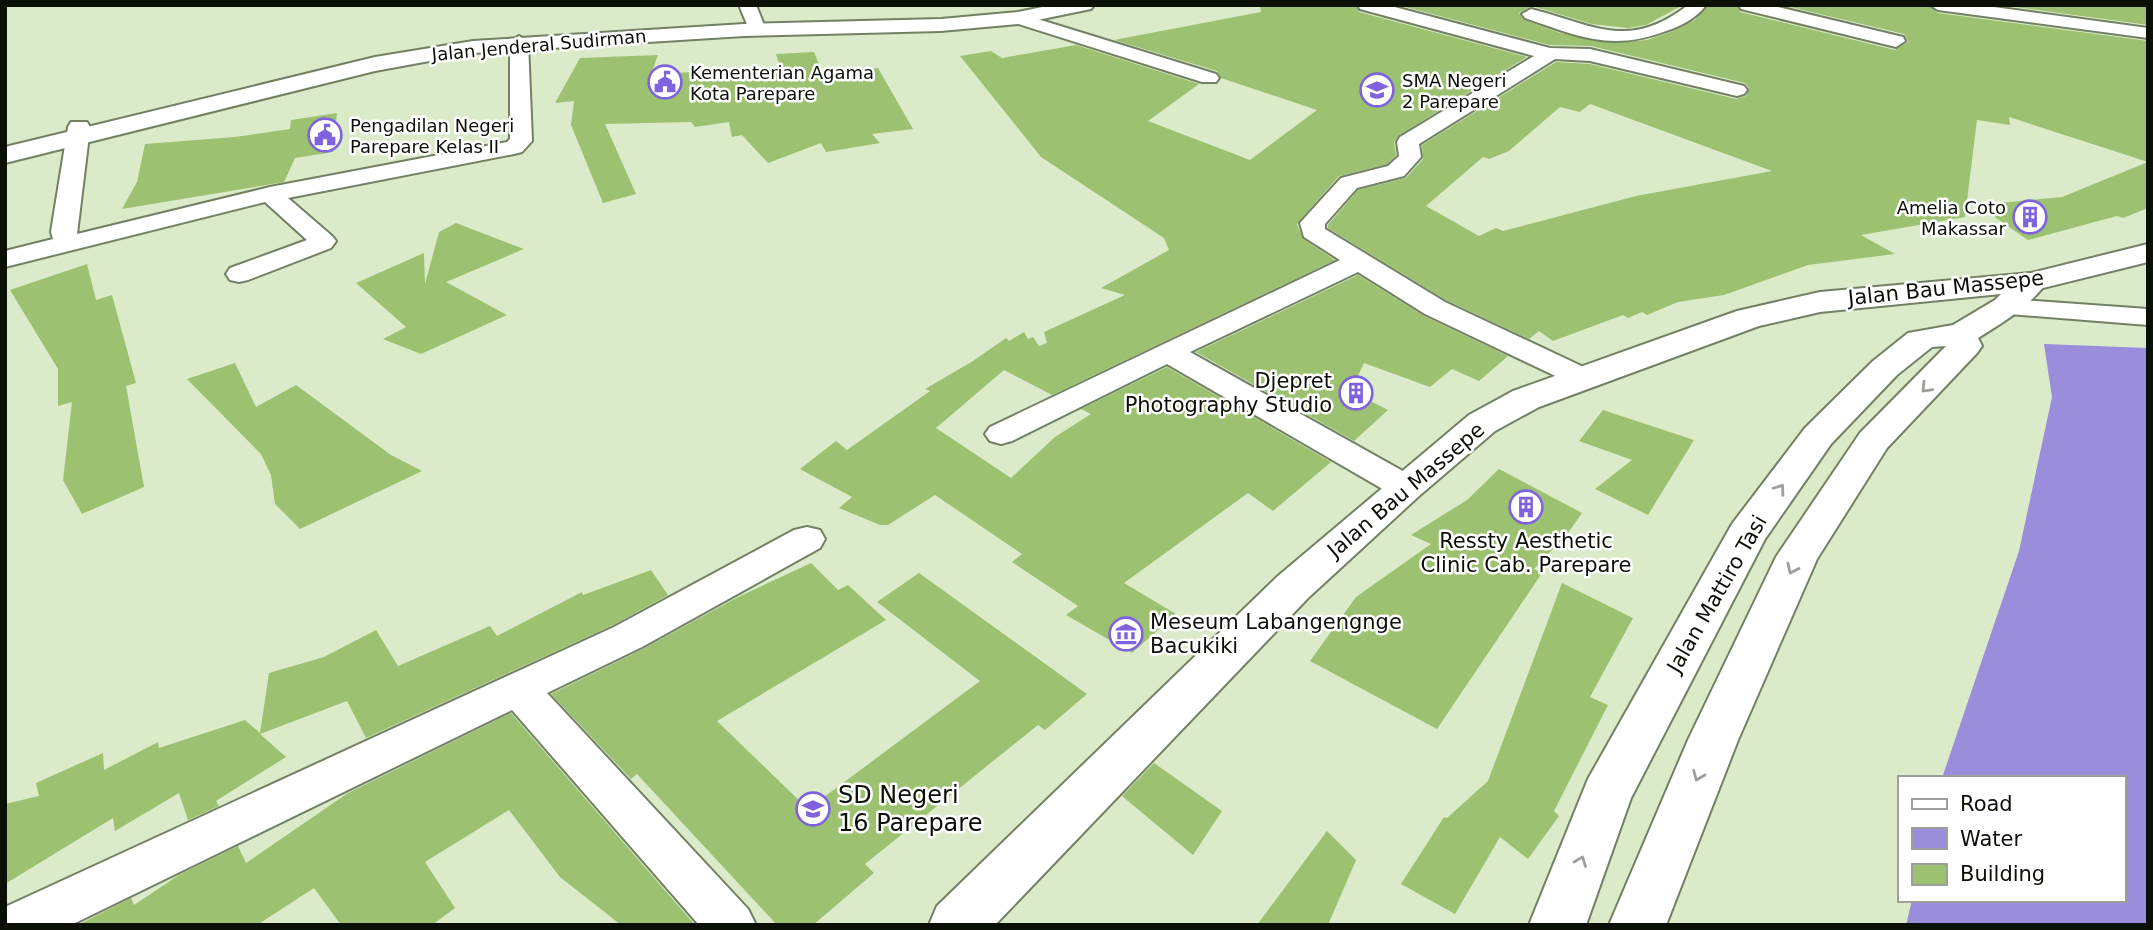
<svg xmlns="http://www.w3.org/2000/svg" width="2153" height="930" viewBox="0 0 2153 930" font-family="'DejaVu Sans',sans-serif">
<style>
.water{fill:#9a8ddb}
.building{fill:#9cc171;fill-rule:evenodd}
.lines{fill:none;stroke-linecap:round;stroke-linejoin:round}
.street-casing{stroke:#728163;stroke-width:4}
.secondary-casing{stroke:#728163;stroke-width:4}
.highway-casing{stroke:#728163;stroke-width:4}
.street{fill:#fff;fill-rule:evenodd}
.secondary{fill:#fff;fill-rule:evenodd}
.highway{fill:#fff;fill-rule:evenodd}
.oneway{stroke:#9d9f9b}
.labels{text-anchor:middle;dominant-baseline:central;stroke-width:5;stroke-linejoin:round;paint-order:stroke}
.far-street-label{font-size:18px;fill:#0b1006;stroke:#fff}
.far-poi-label{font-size:18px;fill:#0b1006;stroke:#fff;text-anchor:start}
.street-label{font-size:21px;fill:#0b1006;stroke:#fff}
.poi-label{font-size:21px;fill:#0b1006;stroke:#fff;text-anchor:end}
.near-poi-label{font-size:24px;fill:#0b1006;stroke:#fff;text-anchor:start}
</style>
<rect width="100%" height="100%" fill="#dbebca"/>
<path class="water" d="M2044,344L2148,348V925H1906L1912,900H2123V778H1942L2019,551L2052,397Z"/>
<g class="building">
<path d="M1260,5H1356L1359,12L1527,57L1399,135L1394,142L1396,155L1387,164L1339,176L1297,224L1303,239L1335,260L1052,395L1004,370L936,428L1011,478L1055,437L1091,414L1081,409L1167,367L1331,462L1273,511L1248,493L1124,583L1176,614L1132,653L1066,615L1078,606L1012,562L1022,554L935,495L888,525H880L839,508L852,497L800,469L836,441L847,450L930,391L925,389L973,361L1006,338L1009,341L1024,332L1028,339L1033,337L1039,346L1047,343L1044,332L1125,295L1101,288L1169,250L1164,238L1041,157L960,56L991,51L1002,58L1076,45L1199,84L1148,121L1250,160L1317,110L1221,78L1217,71L1114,40L1261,12Z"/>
<path d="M1398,5H1683L1646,25L1628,28L1592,24L1532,6L1519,13L1524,20L1560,33L1611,43L1647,40L1673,31L1695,20L1708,5H1737L1740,12L1895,50L1908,42L1904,34L1782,5H1927L1938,13L2148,41V162L2009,117L2010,125L1977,120L1965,217L1861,235L1895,254L1808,265L1724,295L1678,302L1647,315L1642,312L1628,318L1623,315L1553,341L1539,331L1529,339L1446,300L1328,228V225L1358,190L1406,178L1423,159L1422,145L1556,62L1590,64L1736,99L1746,96L1749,88L1745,83L1591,46L1550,45ZM1590,104L1772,171L1636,196L1503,231L1496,228L1479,236L1426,206L1483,157L1489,159L1509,151L1560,107L1580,112Z"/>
<path d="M2000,5H2148V25Z"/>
<path d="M814,52L823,74L878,68L913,129L872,134L880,143L826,152L821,143L768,163L742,135L732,137L729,122L695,127L691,122L605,124L636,194L603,203L571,125L574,101L555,103L580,58L658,55L651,74L780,68L776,54Z"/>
<path d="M337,113L333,152L295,158L284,182L122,209L137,182L145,144L235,137L290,129L291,120Z"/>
<path d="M2148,162V208L2123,218L2117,216L2028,240L1977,205L2062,197Z"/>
<path d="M456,223L524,249L446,282L507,315L421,354L383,339L406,327L356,283L424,253L425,284L439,232Z"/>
<path d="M87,264L96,300L112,295L136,383L126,386L144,487L82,514L63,480L72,402L58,406V369L10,290Z"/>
<path d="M1358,275L1424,316L1508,356L1479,381L1452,369L1430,387L1364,363L1351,391L1388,410L1354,441L1196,352Z"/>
<path d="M235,363L256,407L296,385L391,455L422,471L300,529L275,504L271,475L261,454L187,379Z"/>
<path d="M1603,410L1694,440L1648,515L1595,489L1632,460L1579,441Z"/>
<path d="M1499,469L1582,513L1568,533L1534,569L1542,573L1437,729L1310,661L1356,597L1431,544L1411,535L1467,500Z"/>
<path d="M811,563L838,590L848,585L886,620L717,721L808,809L980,681L877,602L919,573L1087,694L1045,730L1038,725L865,864L874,873L813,925H777L637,774L631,779L551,694L643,649L736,598Z"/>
<path d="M651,570L668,595L613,625L366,738L347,701L260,734L286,757L216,801L219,806L188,820L179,793L115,831L113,818L5,884V804L39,796L36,783L103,753L104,770L158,742L159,748L245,720L260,733L269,673L324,657L376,630L398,666L490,626L497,636L582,592L583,595Z"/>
<path d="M1562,583L1633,618L1590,697L1608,705L1554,811L1559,816L1528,859L1500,837L1455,914L1401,884L1444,817L1447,818L1488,781Z"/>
<path d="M511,713L695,925H621L560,877L509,810L425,862L455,908L432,925H341L314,888L257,925H78L131,898L134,905L179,875L238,846L246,863L348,793Z"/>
<path d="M1154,763L1222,811L1193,855L1122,796Z"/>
<path d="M1327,831L1356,860L1328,925H1257Z"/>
</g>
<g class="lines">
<defs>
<g id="street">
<path d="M739,5H756L766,30L763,34H751Z"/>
<path d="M1358,5H1387L1550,48L1590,49L1744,86L1747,90L1744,94L1737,96L1590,61L1555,59L1419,144L1421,157L1404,176L1357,188L1325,224V229L1445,302L1592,371L1596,377L1592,383L1581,386L1570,383L1425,314L1358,272L1190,352L1417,479L1422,487L1417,495L1405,498L1393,495L1167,364L1012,441L1001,444L990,441L985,434L990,427L1340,260L1304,237L1300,223L1341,178L1388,166L1399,156L1397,142L1400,137L1534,56L1360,9Z"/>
<path d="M1688,5H1706C1697,18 1681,26 1666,31C1611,52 1577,36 1525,18L1522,14L1531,9C1592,24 1628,52 1688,5Z"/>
<path d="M1739,5H1770L1903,37L1905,41L1896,47L1741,9Z"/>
<path d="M1930,5H1979L2148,28V38L1938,10Z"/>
<path d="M1018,13L1216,74L1219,78L1216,82H1202L1012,22L1009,18L1012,14Z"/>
<path d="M519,36L528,42L532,141L522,152L514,154L288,198L332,236L336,241L331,248L248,280L239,282L230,280L226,274L230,268L307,240L265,202L5,267V251L53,239L51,232L68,127L71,122H87L90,127L77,234L270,187L507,142L510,139V42Z"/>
<path d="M2006,299L2148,309V325L1996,313L1992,307L1996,301Z"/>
<path d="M807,527L820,530L825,539L820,548L642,647L547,693L748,909L756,925H699L512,710L71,925H5V907L614,627L794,530Z"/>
</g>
<g id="secondary">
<path d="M1052,5H1094L1091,9L1018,24L941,31L744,36L473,53L375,71L5,163V147L375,57L473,41L744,24L941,19L1018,12Z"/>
<path d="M2031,273L2042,275L2047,282C2029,307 2004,322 1978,338L1982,346L1977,353L1887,448L1817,559L1738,740L1666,925H1609L1688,740L1776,557L1860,433L1946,346L1932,347L1897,375L1831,444L1765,539L1631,798L1586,925H1529L1588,779L1732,524L1805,428L1873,361L1908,333L1953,325L1995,300L2020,275Z"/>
</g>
<path id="highway" d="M2148,244V262L2031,291L1820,312L1759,326L1539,407L1495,431L1419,496L1308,598L995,925H929L937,906L1278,576L1469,415L1513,391L1737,311L1820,292L2031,273Z"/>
</defs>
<use href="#street" class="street-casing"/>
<use href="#secondary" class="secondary-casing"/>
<use href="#highway" class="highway-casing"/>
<use href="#street" class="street"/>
<use href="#secondary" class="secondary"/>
<use href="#highway" class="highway"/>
</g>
<defs><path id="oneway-chevron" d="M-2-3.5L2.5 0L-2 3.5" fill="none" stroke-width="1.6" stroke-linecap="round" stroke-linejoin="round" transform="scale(1.75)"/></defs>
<g class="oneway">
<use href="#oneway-chevron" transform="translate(1926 388) rotate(134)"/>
<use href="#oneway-chevron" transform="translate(1780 489) rotate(-54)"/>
<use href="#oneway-chevron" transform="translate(1792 569) rotate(115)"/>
<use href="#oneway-chevron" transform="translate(1698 776) rotate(112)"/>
<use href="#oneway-chevron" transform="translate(1581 861) rotate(-69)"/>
</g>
<defs>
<symbol id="civic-ring" viewBox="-11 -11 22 22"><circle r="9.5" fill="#fff" stroke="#7f63de" stroke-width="1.5"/><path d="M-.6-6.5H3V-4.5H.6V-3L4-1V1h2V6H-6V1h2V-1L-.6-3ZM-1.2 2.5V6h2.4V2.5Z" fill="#7f63de"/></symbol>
<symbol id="school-ring" viewBox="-11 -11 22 22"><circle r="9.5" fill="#fff" stroke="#7f63de" stroke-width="1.5"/><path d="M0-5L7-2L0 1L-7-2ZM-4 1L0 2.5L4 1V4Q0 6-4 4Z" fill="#7f63de"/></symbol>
<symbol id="building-ring" viewBox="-11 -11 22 22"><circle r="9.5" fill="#fff" stroke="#7f63de" stroke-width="1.5"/><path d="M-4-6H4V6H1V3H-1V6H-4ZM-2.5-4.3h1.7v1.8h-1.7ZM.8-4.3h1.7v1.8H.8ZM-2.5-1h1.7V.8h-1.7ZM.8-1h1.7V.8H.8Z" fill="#7f63de"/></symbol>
<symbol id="museum-ring" viewBox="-11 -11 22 22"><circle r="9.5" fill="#fff" stroke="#7f63de" stroke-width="1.5"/><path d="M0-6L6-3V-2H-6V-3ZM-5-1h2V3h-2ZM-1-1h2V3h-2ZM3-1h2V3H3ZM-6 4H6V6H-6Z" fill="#7f63de"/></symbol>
</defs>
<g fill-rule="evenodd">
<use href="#civic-ring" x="646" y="63" width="38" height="38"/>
<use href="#school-ring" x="1358" y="71" width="38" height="38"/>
<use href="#civic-ring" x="306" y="116" width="38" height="38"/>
<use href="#building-ring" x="2011" y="198" width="38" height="38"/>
<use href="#building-ring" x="1337" y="374" width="38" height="38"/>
<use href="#building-ring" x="1507" y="488" width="38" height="38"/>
<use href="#museum-ring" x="1107" y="615" width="38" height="38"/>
<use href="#school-ring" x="794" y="790" width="38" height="38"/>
</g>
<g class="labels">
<g class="far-street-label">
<text transform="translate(539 45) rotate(-5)">Jalan Jenderal Sudirman</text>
</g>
<g class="far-poi-label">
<text x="690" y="72">Kementerian Agama<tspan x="690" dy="21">Kota Parepare</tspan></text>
<text x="1402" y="80">SMA Negeri<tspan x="1402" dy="21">2 Parepare</tspan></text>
<text x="350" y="125">Pengadilan Negeri<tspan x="350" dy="21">Parepare Kelas II</tspan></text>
<text x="2006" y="207" text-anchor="end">Amelia Coto<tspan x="2006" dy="21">Makassar</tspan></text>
</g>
<g class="street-label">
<text transform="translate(1946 288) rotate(-6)">Jalan Bau Massepe</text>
<text transform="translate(1406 490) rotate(-40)">Jalan Bau Massepe</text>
<text transform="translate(1717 594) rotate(-60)">Jalan Mattiro Tasi</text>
</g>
<g class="poi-label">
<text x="1332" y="381">Djepret<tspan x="1332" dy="24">Photography Studio</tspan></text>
<text x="1526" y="541" text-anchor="middle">Ressty Aesthetic<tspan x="1526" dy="24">Clinic Cab. Parepare</tspan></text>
<text x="1150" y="622" text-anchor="start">Meseum Labangengnge<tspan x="1150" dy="24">Bacukiki</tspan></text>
</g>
<g class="near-poi-label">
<text x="838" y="795">SD Negeri<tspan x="838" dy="28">16 Parepare</tspan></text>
</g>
</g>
<rect width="2153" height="930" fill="none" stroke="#0b1006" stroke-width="14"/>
<rect x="1898" y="776" width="228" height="126" fill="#ffffff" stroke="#9d9f9b" stroke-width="2"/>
<rect x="1912" y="799" width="35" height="10" fill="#ffffff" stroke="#9d9f9b" stroke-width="2"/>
<text x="1960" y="811" font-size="21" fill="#0b1006">Road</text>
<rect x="1912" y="828" width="35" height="21" fill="#9a8ddb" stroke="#9d9f9b" stroke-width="2"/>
<text x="1960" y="846" font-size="21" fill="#0b1006">Water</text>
<rect x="1912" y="864" width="35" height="21" fill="#9cc171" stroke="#9d9f9b" stroke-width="2"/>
<text x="1960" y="881" font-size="21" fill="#0b1006">Building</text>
</svg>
